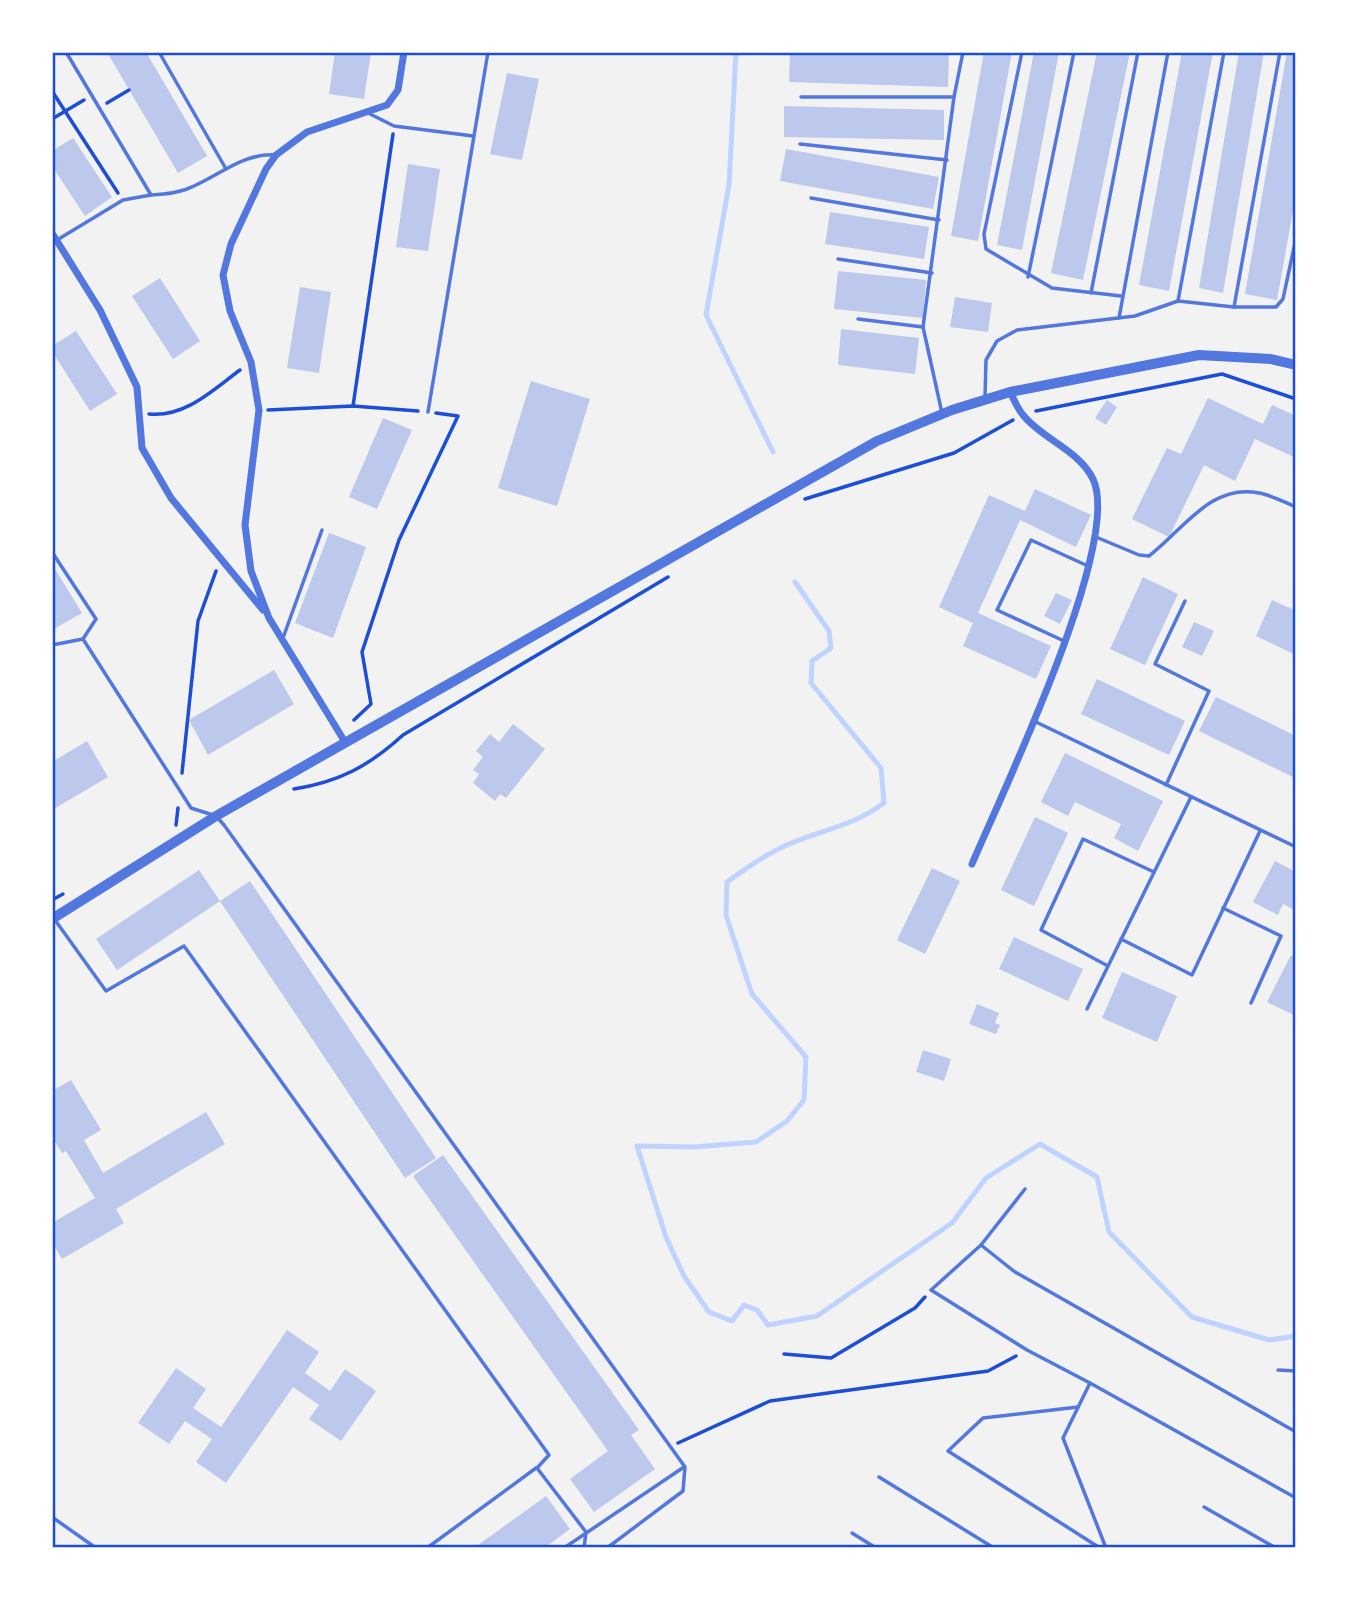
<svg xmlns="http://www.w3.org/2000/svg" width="1348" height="1600" viewBox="0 0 1348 1600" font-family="Lato,sans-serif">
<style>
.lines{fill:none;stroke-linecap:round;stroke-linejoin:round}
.stream{stroke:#bfd3fe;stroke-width:5}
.building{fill:#bdc9ec}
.path{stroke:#1d4ed8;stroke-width:3.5}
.service{stroke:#5277de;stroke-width:3.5}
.minor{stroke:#5277de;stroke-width:7}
.tertiary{stroke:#5277de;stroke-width:10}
.neatline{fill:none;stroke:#1d4ed8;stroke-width:2.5}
</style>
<rect width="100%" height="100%" fill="#f2f2f2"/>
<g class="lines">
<g class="stream">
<path d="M736,52L729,185L706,315L773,452"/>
<path d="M795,582L829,631L831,648L812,661L811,683L881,768L884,803C849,828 826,828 789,844C766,854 747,868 727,882L726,915L752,994L806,1057L804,1100L787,1121L756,1142L694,1147L637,1146L666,1237L684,1276L709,1312L732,1321L744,1305L757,1310L768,1325L817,1316L952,1223L986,1178L1040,1144L1097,1177L1109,1232L1192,1317L1269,1340L1296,1336"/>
</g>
</g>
<g class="building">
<path d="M107,52H146L207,156L178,173Z"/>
<path d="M335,52H371L364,99L329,94Z"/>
<path d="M790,52L949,53L948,87L789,82Z"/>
<path d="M984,52H1012L978,241L951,236Z"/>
<path d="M1034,52H1059L1022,250L997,245Z"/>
<path d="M1097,52H1130L1083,280L1051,273Z"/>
<path d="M1182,52H1213L1169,291L1139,285Z"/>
<path d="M1239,52H1264L1223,293L1199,288Z"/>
<path d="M1287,52H1296V194L1277,300L1245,294Z"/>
<path d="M507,73L539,79L522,160L490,154Z"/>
<path d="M784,106L944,110V140L784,137Z"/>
<path d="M73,138L112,197L85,216L52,166V151Z"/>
<path d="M786,149L939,177L933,209L780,181Z"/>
<path d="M408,164L440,169L428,251L396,247Z"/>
<path d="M830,212L929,227L924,259L825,244Z"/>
<path d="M838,271L926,280L923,318L834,309Z"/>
<path d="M160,278L200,341L173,359L132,296Z"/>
<path d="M300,287L331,292L319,373L287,368Z"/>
<path d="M955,297L992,303L988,332L950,327Z"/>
<path d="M841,329L919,338L915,374L838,365Z"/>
<path d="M76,331L117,394L90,411L52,351V346Z"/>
<path d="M531,381L590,399L557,506L498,488Z"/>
<path d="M1208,398L1263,424L1272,405L1296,416V458L1255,439L1235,481L1204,465L1169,537L1132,519L1167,448L1181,454Z"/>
<path d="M1107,400L1117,407L1106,425L1095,418Z"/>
<path d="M383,418L412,430L377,509L349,497Z"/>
<path d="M1035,489L1091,515L1076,547L1020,520L978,613L1051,646L1036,679L963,646L973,623L939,607L989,495L1025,511Z"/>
<path d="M329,533L366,547L333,638L295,623Z"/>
<path d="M52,564L82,613L52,630Z"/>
<path d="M1143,577L1178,594L1145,665L1110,649Z"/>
<path d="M1056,593L1072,600L1060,624L1044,616Z"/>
<path d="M1272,600L1296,611V655L1256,636Z"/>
<path d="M1194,622L1214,631L1202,656L1182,647Z"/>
<path d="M274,670L294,704L208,755L189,720Z"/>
<path d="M1097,679L1185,721L1169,755L1081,714Z"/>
<path d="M1216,697L1296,736L1295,778L1199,731Z"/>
<path d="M513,724L545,749L506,798L500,794L495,801L473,783L479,774L473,770L483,757L476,751L490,734L499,742Z"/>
<path d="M87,741L108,777L52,810V762Z"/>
<path d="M1065,753L1163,801L1138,851L1114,838L1121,824L1075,802L1068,816L1041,802Z"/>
<path d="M1035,817L1068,833L1034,906L1001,890Z"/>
<path d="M1275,861L1296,872V911L1283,904L1278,915L1253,902Z"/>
<path d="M932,868L960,881L925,954L897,940Z"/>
<path d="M199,870L220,901L117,970L96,939Z"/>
<path d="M250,881L436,1158L405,1178L220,901Z"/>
<path d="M1014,937L1083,969L1068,1001L999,969Z"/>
<path d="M1291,955L1296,957V1016L1267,1002Z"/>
<path d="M1122,972L1177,996L1157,1042L1102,1018Z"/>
<path d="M977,1004L999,1013L995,1023L1000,1025L996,1034L969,1024Z"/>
<path d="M923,1050L951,1059L944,1081L916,1072Z"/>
<path d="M71,1080L101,1130L84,1140L103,1173L206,1112L225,1144L116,1209L124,1223L62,1259L52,1242V1223L95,1198L66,1151L62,1153L52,1137V1091Z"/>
<path d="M443,1155L639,1430L631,1435L655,1469L594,1512L570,1479L608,1451L413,1176Z"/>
<path d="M287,1330L319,1352L305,1373L330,1391L345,1369L376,1391L341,1441L309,1419L319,1405L293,1387L226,1483L196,1462L212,1439L185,1421L169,1444L138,1423L176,1368L206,1389L193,1408L221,1427Z"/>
<path d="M546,1496L570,1529L544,1548H474Z"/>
</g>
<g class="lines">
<g class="path">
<path d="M52,91L118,193"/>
<path d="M107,103L129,90"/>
<path d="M52,119L84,100"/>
<path d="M353,406L393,134"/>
<path d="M268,410L353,406L418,411"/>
<path d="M1036,411L1222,374L1296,399"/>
<path d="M149,414C185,418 214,389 240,370"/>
<path d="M805,499L954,453L1013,420"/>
<path d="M354,720L371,704L362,652L399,540L458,416L436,413"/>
<path d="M182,773L198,621L216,571"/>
<path d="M294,789C339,782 369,766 403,735L668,577"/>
<path d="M176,825L178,808"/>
<path d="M52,900L63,894"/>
<path d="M784,1354L831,1358L915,1308L925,1297"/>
<path d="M678,1443L770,1401L988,1371L1016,1356"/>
</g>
<g class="service">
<path d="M66,52L151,195C166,194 180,193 194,186C221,174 244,153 275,155"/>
<path d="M159,52L226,169"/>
<path d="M1022,52L984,234L986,249L1052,288L1121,296"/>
<path d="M801,97H954"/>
<path d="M368,113L394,126L473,136"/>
<path d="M800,144L947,160"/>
<path d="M811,198L939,220"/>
<path d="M57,240L123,200L151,195"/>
<path d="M838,259L932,273"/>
<path d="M1028,277L1074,52"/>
<path d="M1091,293L1138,52"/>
<path d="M1178,301L1224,52"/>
<path d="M1234,307L1280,52"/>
<path d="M1119,318L1168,52"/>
<path d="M858,319L923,327"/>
<path d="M985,397L986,360L997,341L1017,330L1135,316L1178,301L1234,307H1276L1283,299L1296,238"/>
<path d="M428,412L488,52"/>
<path d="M942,413L923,327L954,97L963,52"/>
<path d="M1096,537L1139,555L1149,556C1183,530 1211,483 1259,493C1271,495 1284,502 1296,507"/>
<path d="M52,552L96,619L83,639L52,645"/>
<path d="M283,638L322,530"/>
<path d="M83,639L191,808L216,816L224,825L685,1467L683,1491L607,1548"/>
<path d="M1064,641L997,610L1031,540L1088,566"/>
<path d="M1036,722L1296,847"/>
<path d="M1166,785L1209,691L1155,664L1185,601"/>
<path d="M1223,908L1281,936L1251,1003"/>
<path d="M55,920L106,991L184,946L549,1455L537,1468L586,1532L584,1548"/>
<path d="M1121,939L1192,975L1260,831"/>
<path d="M1108,966L1041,930L1083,839L1154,872"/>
<path d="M1087,1009L1191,797"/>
<path d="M1025,1189L981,1245L1015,1272L1296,1432"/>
<path d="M981,1245L931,1290L1027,1350L1090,1383"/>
<path d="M1278,1370L1296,1371"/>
<path d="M1078,1407L983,1418L948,1451L1100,1548"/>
<path d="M879,1477L994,1548"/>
<path d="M1204,1507L1276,1548"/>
<path d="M52,1517L96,1548"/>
<path d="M852,1533L876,1548"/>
<path d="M427,1548L536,1468"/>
<path d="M564,1548L684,1467"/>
<path d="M1106,1548L1063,1438L1090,1383L1296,1498"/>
</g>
<g class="minor">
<path d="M52,233L100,310L137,387L142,448L171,498L263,610"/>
<path d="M345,742L269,618L251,571L245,525L259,410L251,362L230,311L223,275L231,244L266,169L276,155L307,132L387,105L398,90L404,52"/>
<path d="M972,864C1002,793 1123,543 1093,479C1079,450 1042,439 1023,415C1017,408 1014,399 1010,392"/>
</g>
<path class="tertiary" d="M52,919L216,816L877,441L952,410L1010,392L1199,355L1271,359L1296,365"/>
</g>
<rect width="1348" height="1600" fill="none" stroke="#ffffff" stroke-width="108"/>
<rect x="54" y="54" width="1240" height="1492" class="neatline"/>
</svg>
